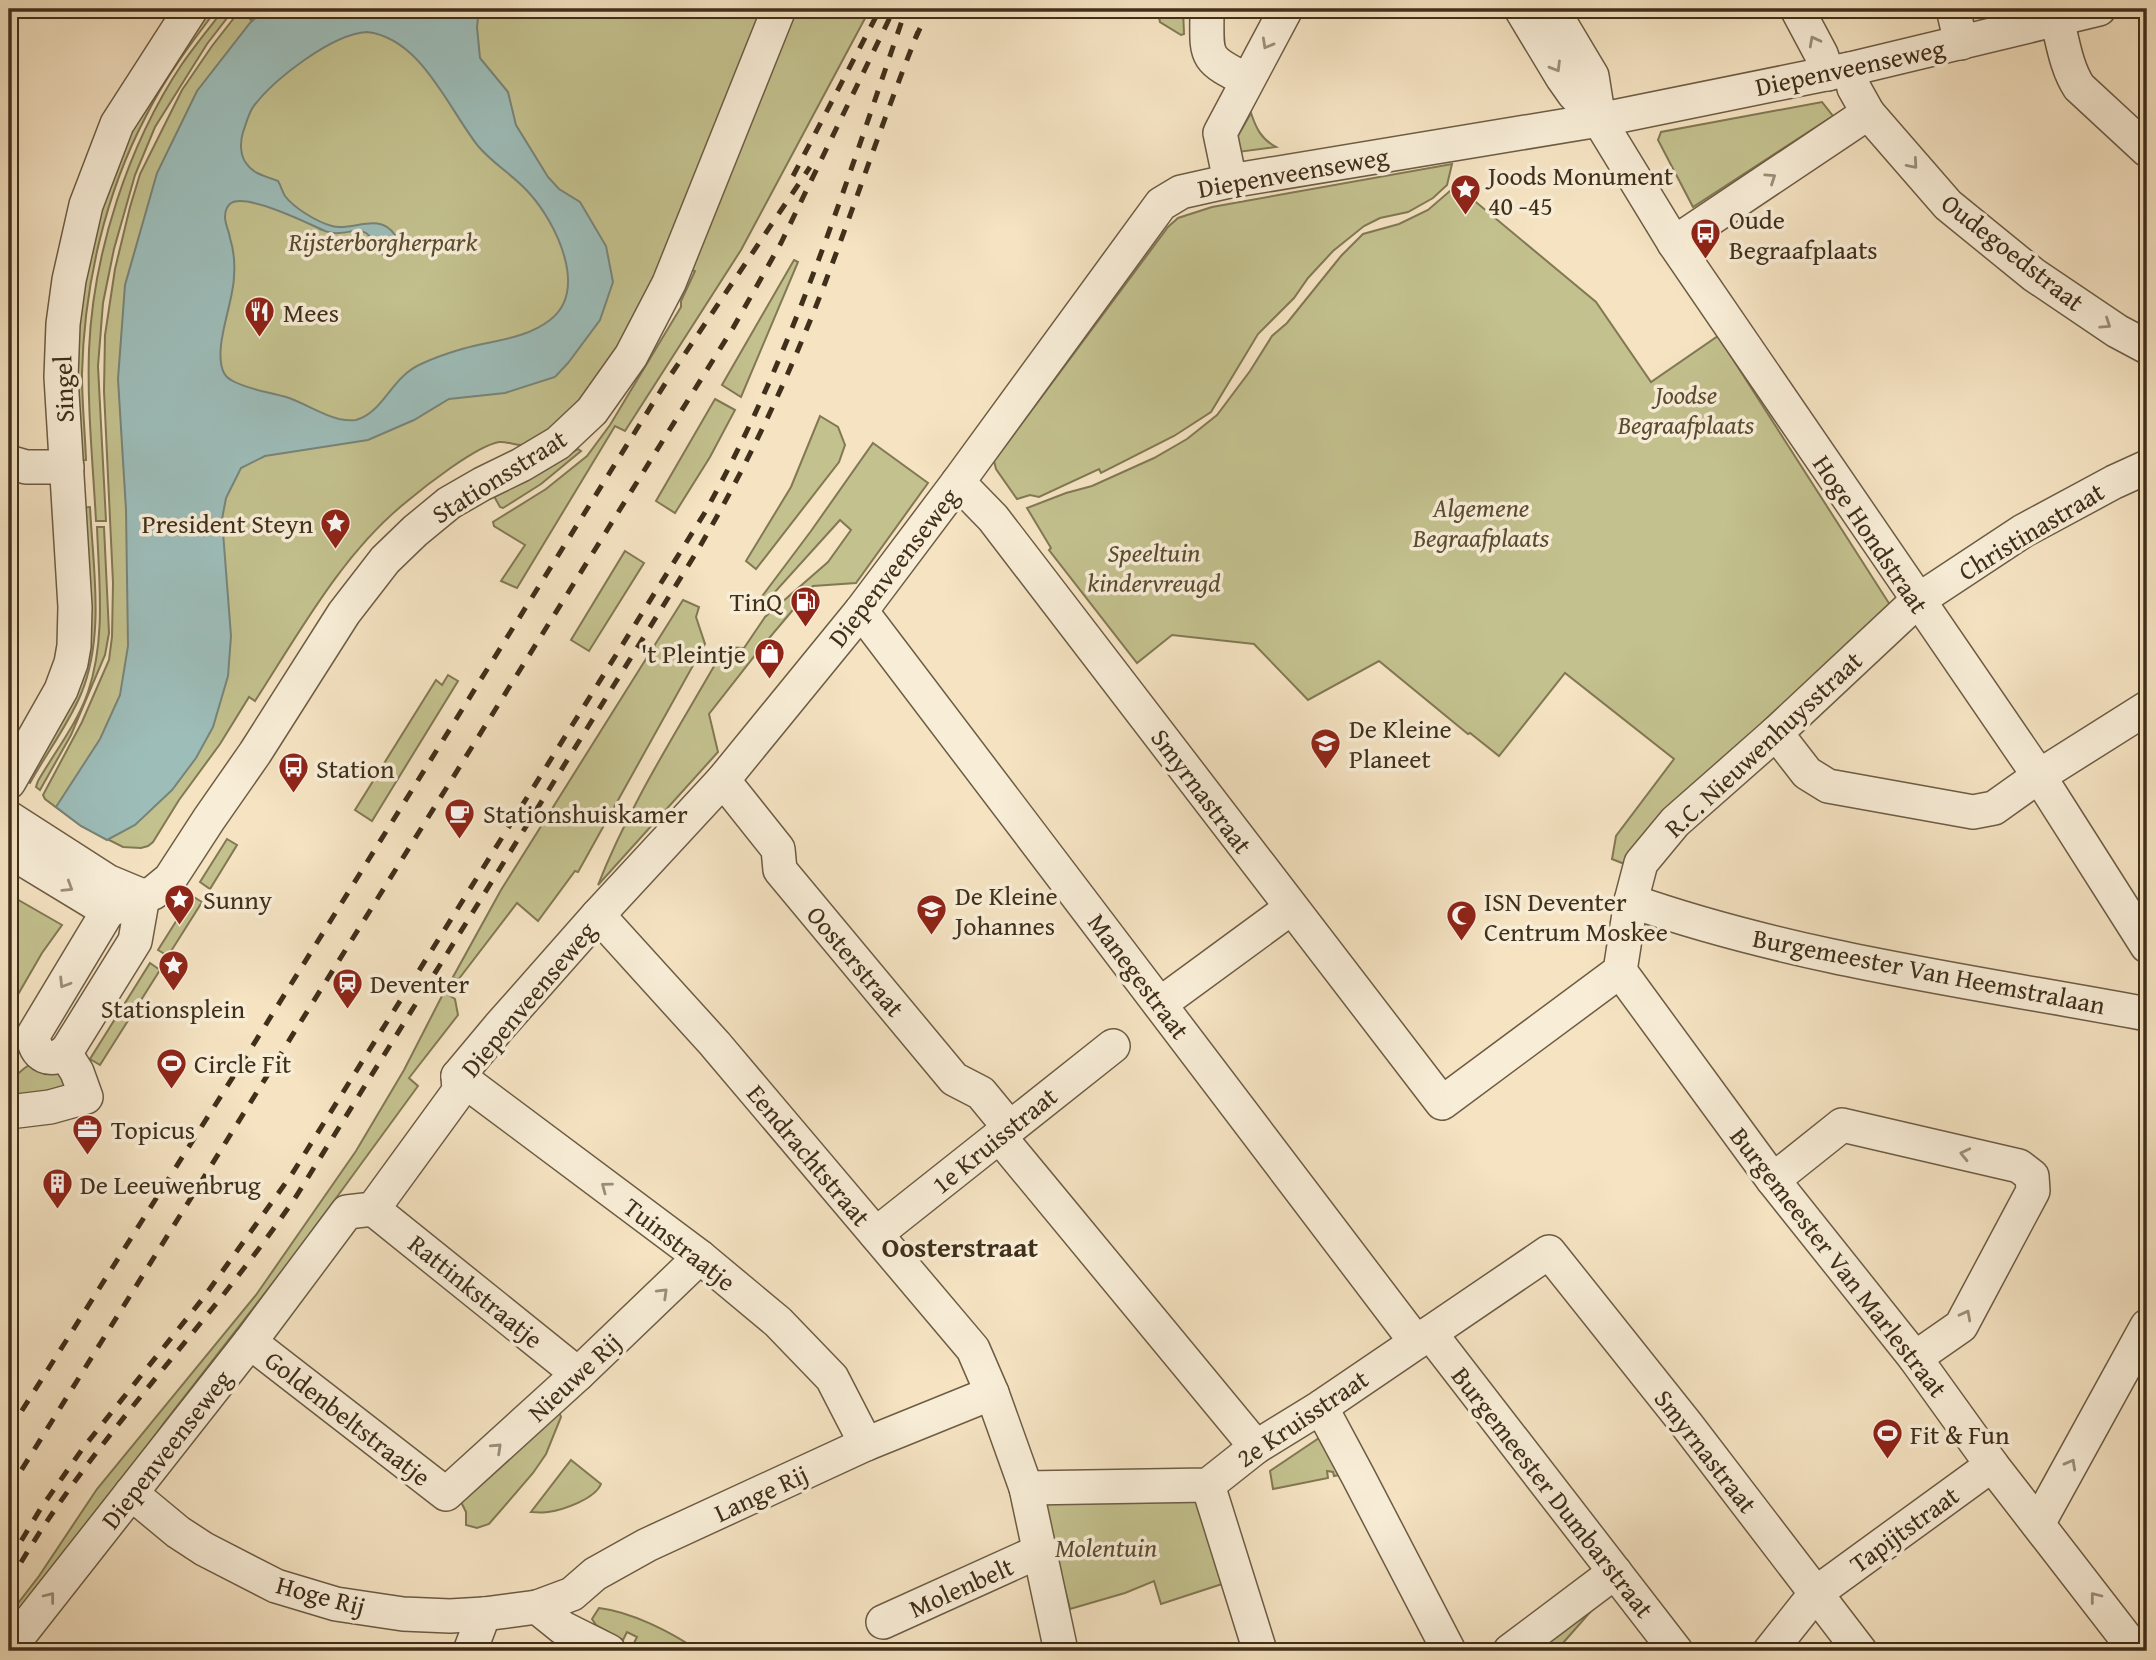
<svg xmlns="http://www.w3.org/2000/svg" width="2156" height="1660" viewBox="0 0 2156 1660" font-family="'Gentium Book Plus',serif">
<style>
.green{fill:#c3c18e;stroke:#827854;stroke-width:2}
.water{fill:#9dbdb9;stroke:#788479;stroke-width:2;fill-rule:evenodd}
.lines{fill:none;stroke-linecap:round;stroke-linejoin:round}
.minor-casing{stroke:#6d5c44;stroke-width:36}
.minor{stroke:#f8edd7;stroke-width:33}
.rail{stroke:#402f1a;stroke-width:5;stroke-dasharray:12 12;stroke-linecap:butt}
.oneway{stroke:#9c8e78}
.labels{text-anchor:middle;dominant-baseline:central;stroke-width:7;stroke-linejoin:round;paint-order:stroke}
.street-label{font-size:26px;fill:#402f1a;stroke:#f8edd7}
.poi-label{font-size:26px;fill:#402f1a;stroke:#f8edd7;text-anchor:start}
.park-label{font-size:26px;font-style:italic;fill:#5a4c31;stroke:#f8edd7}
.neighbourhood-label{font-size:28px;font-weight:bold;fill:#402f1a;stroke:#f8edd7}
</style>
<rect width="100%" height="100%" fill="#f5e3c2"/>
<filter id="stains"><feTurbulence type="fractalNoise" baseFrequency=".00286" numOctaves="4"/><feColorMatrix values="0 0 0 0 .2 0 0 0 0 .09 0 0 0 0 .02 0 0 0 .5 -.17"/></filter>
<radialGradient id="worn" r=".72"><stop offset=".6" stop-color="#630" stop-opacity="0"/><stop offset="1" stop-color="#630" stop-opacity=".3"/></radialGradient>
<g class="green">
<path d="M205,9H217C191,43 165,78 146,116C105,194 84,286 82,374C82,403 85,432 86,460L78,462L75,339L93,231L123,139Z"/>
<path d="M224,9H234L207,44L155,127L135,175L114,249L103,303L98,366L106,521H96C93,465 87,406 89,350C93,253 128,145 182,64C195,45 210,27 224,9Z"/>
<path d="M241,9L252,21L258,15L252,9H870L741,250L625,431L615,426L517,588L501,581L525,545L494,526L493,522L546,489L587,456L610,425L681,307V301L695,271L662,261C632,321 604,385 551,427C544,433 537,441 530,444C519,448 509,441 499,442C476,446 424,487 405,503C342,554 299,633 255,701L249,697L220,744L179,800L153,842L148,846L141,848L123,847L81,826L45,799L43,795L82,722L109,660L112,637L113,583L104,391L105,335L115,269L130,207L140,174L182,90L212,46Z"/>
<path d="M1157,9H1183L1184,34L1181,35L1160,22Z"/>
<path d="M1822,102L1833,116L1693,207L1658,140L1661,132Z"/>
<path d="M1251,113C1256,128 1261,139 1276,147L1238,152L1235,141Z"/>
<path d="M1452,164L1447,185L1433,198L1408,212L1380,218L1364,226L1333,251L1308,278L1294,298L1258,334L1211,412L1174,436L1101,473L1099,469L1039,497L1030,495L1017,499L996,469L994,461L1168,227L1178,218L1212,207Z"/>
<path d="M1458,184L1459,188L1596,302L1651,382L1718,336L1892,608L1627,865L1612,859L1616,836L1674,759L1565,673L1499,756L1470,733L1468,734L1379,661L1308,700L1254,644L1172,635L1137,663L1049,550L1051,548L1027,508L1066,493L1092,486L1154,458L1187,439L1217,415L1250,371L1272,336L1287,323L1341,256L1363,234L1399,224L1428,210Z"/>
<path d="M794,260L798,262L741,397L722,385Z"/>
<path d="M715,399L735,410L710,457L675,513L656,501Z"/>
<path d="M820,416L838,427L845,445L839,462L756,569L746,561L791,487Z"/>
<path d="M873,443L928,483L856,583L813,586L760,649L709,714L718,752L598,885C631,801 681,725 725,647L744,648L765,617L828,562L851,530L840,520L765,603L760,599L811,531Z"/>
<path d="M578,449L581,451L541,484L503,508L500,507L490,489L538,474Z"/>
<path d="M90,507C93,568 105,636 81,694C68,725 46,754 30,783L21,778L57,718L80,508Z"/>
<path d="M97,527H104L109,633L105,655L71,735L40,790L36,787L38,781C54,753 77,724 88,692C106,639 99,582 97,527Z"/>
<path d="M625,551L644,563L589,651L571,640Z"/>
<path d="M683,600L699,607L696,617L705,644L578,872L575,871L538,921L517,903L458,980L453,977L501,890Z"/>
<path d="M448,675L458,681L372,821L355,810L436,680L442,685Z"/>
<path d="M227,839L237,845L210,889L200,882Z"/>
<path d="M192,896L202,902L168,956L158,950Z"/>
<path d="M15,898L62,925L42,953L9,1010V899Z"/>
<path d="M150,963L160,970L100,1065L90,1059Z"/>
<path d="M444,992L455,999L458,1015L409,1078L418,1086L296,1253L164,1423L86,1530L9,1622V1615L39,1576L97,1489L256,1295L356,1151L404,1070Z"/>
<path d="M29,1065H48L74,1086L9,1100C9,1082 14,1075 29,1065Z"/>
<path d="M556,1404L561,1417L546,1454L533,1473L489,1524L477,1528L466,1525V1512L460,1500Z"/>
<path d="M1322,1436L1339,1475L1334,1476L1333,1472L1327,1471L1328,1478L1273,1489L1270,1471Z"/>
<path d="M571,1460L601,1484C595,1499 563,1510 548,1512C543,1513 536,1512 531,1512Z"/>
<path d="M1188,1496L1198,1503L1222,1584L1161,1604L1154,1581L1125,1593L1070,1609L1045,1514L1048,1502Z"/>
<path d="M1606,1594L1556,1651H1525Z"/>
<path d="M599,1608C632,1612 671,1632 699,1651H668L659,1647L657,1651L644,1646L642,1649L633,1645L637,1637L627,1632L623,1640L596,1625L592,1619Z"/>
</g>
<path class="water" d="M265,9H479L477,27L480,58L508,92L516,125L548,177L559,189L580,202L606,246L613,282L600,320L568,363L555,377L505,393L449,399L414,420L368,440L265,456L241,468L226,498L222,519L231,636L228,676L213,727L196,758L172,790L135,825L107,840L81,826L56,807L100,739L120,695L128,646L126,510L118,379L125,285L157,173L197,91L250,23ZM367,32C421,38 448,108 478,146C494,165 515,176 530,194C556,223 589,290 550,320C524,340 492,340 462,349C448,353 434,358 421,364C391,377 383,413 356,420C350,421 344,420 339,419C322,415 306,404 289,398C270,392 248,390 231,380C227,378 226,377 224,373C212,349 234,302 234,276C235,263 234,251 230,238C229,231 225,224 225,217C225,212 227,206 231,203C245,194 299,219 314,226C322,230 330,234 339,233C348,233 358,228 366,233C373,238 378,248 383,255L390,254L396,245L395,235C379,211 352,232 332,226C317,222 294,208 285,196C282,191 281,186 278,181C266,176 254,175 246,163C240,155 240,142 243,132C246,124 248,115 253,107C274,79 332,34 367,32Z"/>
<g class="lines">
<defs>
<g id="minor">
<path d="M1207,9C1207,57 1202,58 1247,80"/>
<path d="M1521,9L1562,77L1574,94L1599,120L1674,243L2039,776L2147,946"/>
<path d="M1552,9L1592,76L1599,120"/>
<path d="M1797,9L1821,54L1828,74"/>
<path d="M1953,9L1961,43"/>
<path d="M2057,20C2063,42 2066,67 2079,87L2147,150"/>
<path d="M1850,69L1854,88L1868,113L1948,205L2034,275L2117,331L2147,347"/>
<path d="M1230,181L1220,133L1286,9"/>
<path d="M1674,243L1868,113"/>
<path d="M9,462L26,467H67"/>
<path d="M958,482L993,518L1442,1103L1620,971L1631,901L1641,863L1675,822L1776,733L1917,601L2023,531L2114,482L2147,467"/>
<path d="M861,611L1416,1342"/>
<path d="M1776,733L1807,773L1828,786L1973,812L1994,808L2039,776L2147,708"/>
<path d="M723,780L778,849L780,870L954,1079L981,1093L1009,1127"/>
<path d="M9,782L61,690L71,663L74,646L75,607L61,377L63,324L69,280L86,205L117,124L191,9"/>
<path d="M9,818L107,881L143,896"/>
<path d="M9,851L108,911"/>
<path d="M1631,901C1797,959 1975,982 2147,1014"/>
<path d="M108,911L143,896L153,893L170,879L209,819L255,753L344,613L385,560L415,531L449,503L482,484L521,465L558,443L592,411L631,356L669,283L779,9"/>
<path d="M108,911L34,1034C32,1056 53,1066 68,1049L135,941L143,896"/>
<path d="M598,915L715,1044L973,1349L992,1393L1026,1488L1061,1651"/>
<path d="M1620,971L1773,1180L1915,1358L1992,1465L2136,1651"/>
<path d="M1160,1004L1291,908"/>
<path d="M458,1076L700,1257L778,1322L832,1378L866,1444"/>
<path d="M9,1112L50,1107L86,1097L77,1072L65,1053"/>
<path d="M999,1136L1256,1447"/>
<path d="M1773,1180L1842,1125L2019,1166L2032,1176L2033,1191L1961,1326L1915,1358"/>
<path d="M373,1209L578,1374"/>
<path d="M876,1234L1113,1046"/>
<path d="M1430,1333L1676,1651"/>
<path d="M250,1342L446,1494L578,1374L700,1257"/>
<path d="M1321,1407L1358,1476L1449,1651"/>
<path d="M1208,1485L1260,1651"/>
<path d="M1026,1488L1208,1485L1256,1447L1321,1407L1549,1252L1687,1425L1860,1651"/>
<path d="M131,1493L178,1532L204,1549L276,1586L336,1604L403,1614L450,1616L484,1614L537,1607L572,1594L595,1574L647,1545L866,1444L992,1393"/>
<path d="M2038,1524L2147,1326"/>
<path d="M537,1607L563,1628L609,1651"/>
<path d="M883,1622L1040,1551"/>
<path d="M9,1651L14,1642L250,1342L347,1212L373,1209L459,1091L458,1076L499,1027L598,915L723,780L861,611L958,482L1161,204L1181,192L1230,181L1599,120L1850,69L2099,9"/>
<path d="M470,1651L484,1614"/>
<path d="M1510,1651L1615,1572"/>
<path d="M1770,1651L1816,1593L1992,1465"/>
</g>
</defs>
<use href="#minor" class="minor-casing"/>
<use href="#minor" class="minor"/>
<g class="rail">
<path d="M915,39L929,9"/>
<path d="M793,176L880,9"/>
<path d="M9,1431L250,1050L668,379L810,167"/>
<path d="M9,1490L733,328L781,243L894,9"/>
<path d="M9,1561L41,1508L83,1448L204,1297L292,1174L704,514C793,355 847,180 906,9"/>
<path d="M9,1583C88,1442 207,1329 297,1195L696,553C745,470 785,385 820,296C854,208 883,119 918,32"/>
</g>
</g>
<defs><path id="oneway-chevron" d="M-2-3.5L2.5 0L-2 3.5" fill="none" stroke-width="1.6" stroke-linecap="round" stroke-linejoin="round" transform="scale(1.75)"/></defs>
<g class="oneway">
<use href="#oneway-chevron" transform="translate(1814 41) rotate(-118)"/>
<use href="#oneway-chevron" transform="translate(1267 44) rotate(119)"/>
<use href="#oneway-chevron" transform="translate(1556 67) rotate(59)"/>
<use href="#oneway-chevron" transform="translate(1913 164) rotate(49)"/>
<use href="#oneway-chevron" transform="translate(1771 178) rotate(-34)"/>
<use href="#oneway-chevron" transform="translate(2106 324) rotate(34)"/>
<use href="#oneway-chevron" transform="translate(68 887) rotate(32)"/>
<use href="#oneway-chevron" transform="translate(64 983) rotate(122)"/>
<use href="#oneway-chevron" transform="translate(1965 1154) rotate(-167)"/>
<use href="#oneway-chevron" transform="translate(606 1187) rotate(-143)"/>
<use href="#oneway-chevron" transform="translate(663 1293) rotate(-44)"/>
<use href="#oneway-chevron" transform="translate(1966 1315) rotate(-62)"/>
<use href="#oneway-chevron" transform="translate(497 1448) rotate(-43)"/>
<use href="#oneway-chevron" transform="translate(2071 1464) rotate(-61)"/>
<use href="#oneway-chevron" transform="translate(50 1597) rotate(-52)"/>
<use href="#oneway-chevron" transform="translate(2095 1597) rotate(-128)"/>
</g>
<defs>
<symbol id="sight-pin" viewBox="-11 -11 22 30"><path d="M0 17L-7.5 6A9.5 9.5 0 1 1 7.5 6Z" fill="#8f2418" stroke="#f8edd7"/><path d="M0-6L1.8-2.2L6-1.7L2.9 1.2L3.7 5.4L0 3.3L-3.7 5.4L-2.9 1.2L-6-1.7L-1.8-2.2Z" fill="#fff"/></symbol>
<symbol id="bus-pin" viewBox="-11 -11 22 30"><path d="M0 17L-7.5 6A9.5 9.5 0 1 1 7.5 6Z" fill="#8f2418" stroke="#f8edd7"/><path d="M-5-6H5V4H4V6H2V4H-2V6H-4V4H-5ZM-3.5-4V0h7V-4ZM-3.5 1.2v1.5H-2V1.2ZM2 1.2v1.5H3.5V1.2Z" fill="#fff"/></symbol>
<symbol id="restaurant-pin" viewBox="-11 -11 22 30"><path d="M0 17L-7.5 6A9.5 9.5 0 1 1 7.5 6Z" fill="#8f2418" stroke="#f8edd7"/><path d="M-5-6h1v4h1v-4h1v4h1v-4h1v5L-1.5 .5V6h-2V.5L-5-1ZM5-6V6H3V1.5H1.5Q1.5-4 5-6Z" fill="#fff"/></symbol>
<symbol id="fuel-pin" viewBox="-11 -11 22 30"><path d="M0 17L-7.5 6A9.5 9.5 0 1 1 7.5 6Z" fill="#8f2418" stroke="#f8edd7"/><path d="M-5.5-6h7V0h2V4h1.3V-2.5L3-4.5l.8-.8L6-3V5H2.5V1h-1V6h-7ZM-4.2-4.7v3.2H.2V-4.7Z" fill="#fff"/></symbol>
<symbol id="shop-pin" viewBox="-11 -11 22 30"><path d="M0 17L-7.5 6A9.5 9.5 0 1 1 7.5 6Z" fill="#8f2418" stroke="#f8edd7"/><path d="M-5-2.5h2.3a2.7 3.5 0 0 1 5.4 0H5L5.5 6h-11ZM-1.5-2.5h3a1.5 2.3 0 0 0-3 0Z" fill="#fff"/></symbol>
<symbol id="school-pin" viewBox="-11 -11 22 30"><path d="M0 17L-7.5 6A9.5 9.5 0 1 1 7.5 6Z" fill="#8f2418" stroke="#f8edd7"/><path d="M0-5L7-2L0 1L-7-2ZM-4 1L0 2.5L4 1V4Q0 6-4 4Z" fill="#fff"/></symbol>
<symbol id="cafe-pin" viewBox="-11 -11 22 30"><path d="M0 17L-7.5 6A9.5 9.5 0 1 1 7.5 6Z" fill="#8f2418" stroke="#f8edd7"/><path d="M-5.5-4.5H6V0H3Q3 3.5 0 3.5H-2.5Q-5.5 3.5-5.5 0ZM3-3.2v2h1.7v-2ZM-6 4.5H4V6H-6Z" fill="#fff"/></symbol>
<symbol id="mosque-pin" viewBox="-11 -11 22 30"><path d="M0 17L-7.5 6A9.5 9.5 0 1 1 7.5 6Z" fill="#8f2418" stroke="#f8edd7"/><path d="M3.5-4.9A6 6 0 1 0 3.5 4.9A5 5 0 1 1 3.5-4.9Z" fill="#fff"/></symbol>
<symbol id="station-pin" viewBox="-11 -11 22 30"><path d="M0 17L-7.5 6A9.5 9.5 0 1 1 7.5 6Z" fill="#8f2418" stroke="#f8edd7"/><path d="M-3-6H3Q5-6 5-4V2Q5 4 3 4L4.5 6H3L1.5 4h-3L-3 6H-4.5L-3 4Q-5 4-5 2V-4Q-5-6-3-6ZM-3.5-4v3h7v-3ZM-3.5 1v1.5H-2V1ZM2 1v1.5H3.5V1Z" fill="#fff"/></symbol>
<symbol id="stadium-pin" viewBox="-11 -11 22 30"><path d="M0 17L-7.5 6A9.5 9.5 0 1 1 7.5 6Z" fill="#8f2418" stroke="#f8edd7"/><path d="M0-5a6.5 5 0 1 0 0 10a6.5 5 0 1 0 0-10ZM-3.5-1.8h7v3.6h-7Z" fill="#fff"/></symbol>
<symbol id="office-pin" viewBox="-11 -11 22 30"><path d="M0 17L-7.5 6A9.5 9.5 0 1 1 7.5 6Z" fill="#8f2418" stroke="#f8edd7"/><path d="M-6-3h4V-5.5h4V-3h4V5H-6ZM-1-4.5V-3h2v-1.5ZM-6 0V1H6V0Z" fill="#fff"/></symbol>
<symbol id="building-pin" viewBox="-11 -11 22 30"><path d="M0 17L-7.5 6A9.5 9.5 0 1 1 7.5 6Z" fill="#8f2418" stroke="#f8edd7"/><path d="M-4-6H4V6H1V3H-1V6H-4ZM-2.5-4.3h1.7v1.8h-1.7ZM.8-4.3h1.7v1.8H.8ZM-2.5-1h1.7V.8h-1.7ZM.8-1h1.7V.8H.8Z" fill="#fff"/></symbol>
</defs>
<g fill-rule="evenodd">
<use href="#sight-pin" x="1448" y="172" width="35" height="47"/>
<use href="#bus-pin" x="1688" y="216" width="35" height="47"/>
<use href="#restaurant-pin" x="242" y="294" width="35" height="47"/>
<use href="#sight-pin" x="318" y="506" width="35" height="47"/>
<use href="#fuel-pin" x="788" y="584" width="35" height="47"/>
<use href="#shop-pin" x="752" y="636" width="35" height="47"/>
<use href="#school-pin" x="1308" y="726" width="35" height="47"/>
<use href="#bus-pin" x="276" y="750" width="35" height="47"/>
<use href="#cafe-pin" x="442" y="796" width="35" height="47"/>
<use href="#sight-pin" x="162" y="882" width="35" height="47"/>
<use href="#school-pin" x="914" y="892" width="35" height="47"/>
<use href="#mosque-pin" x="1444" y="898" width="35" height="47"/>
<use href="#sight-pin" x="156" y="948" width="35" height="47"/>
<use href="#station-pin" x="330" y="966" width="35" height="47"/>
<use href="#stadium-pin" x="154" y="1046" width="35" height="47"/>
<use href="#office-pin" x="70" y="1112" width="35" height="47"/>
<use href="#building-pin" x="40" y="1166" width="35" height="47"/>
<use href="#stadium-pin" x="1870" y="1416" width="35" height="47"/>
</g>
<g class="labels">
<g class="street-label">
<text transform="translate(1850 67) rotate(-12)">Diepenveenseweg</text>
<text transform="translate(1293 172) rotate(-10)">Diepenveenseweg</text>
<text transform="translate(2013 252) rotate(38)">Oudegoedstraat</text>
<text transform="translate(63 389) rotate(-92)">Singel</text>
<text transform="translate(499 476) rotate(-32)">Stationsstraat</text>
<text transform="translate(2031 531) rotate(-31)">Christinastraat</text>
<text transform="translate(1871 534) rotate(56)">Hoge Hondstraat</text>
<text transform="translate(893 567) rotate(-52)">Diepenveenseweg</text>
<text transform="translate(1763 744) rotate(-43)">R.C. Nieuwenhuysstraat</text>
<text transform="translate(1202 791) rotate(53)">Smyrnastraat</text>
<text transform="translate(856 961) rotate(50)">Oosterstraat</text>
<text transform="translate(1929 971) rotate(11)">Burgemeester Van Heemstralaan</text>
<text transform="translate(1139 976) rotate(53)">Manegestraat</text>
<text transform="translate(528 999) rotate(-50)">Diepenveenseweg</text>
<text transform="translate(994 1140) rotate(-39)">1e Kruisstraat</text>
<text transform="translate(809 1155) rotate(50)">Eendrachtstraat</text>
<text transform="translate(680 1244) rotate(38)">Tuinstraatje</text>
<text transform="translate(1839 1262) rotate(52)">Burgemeester Van Marlestraat</text>
<text transform="translate(476 1291) rotate(39)">Rattinkstraatje</text>
<text transform="translate(574 1377) rotate(-43)">Nieuwe Rij</text>
<text transform="translate(348 1418) rotate(38)">Goldenbeltstraatje</text>
<text transform="translate(1302 1418) rotate(-34)">2e Kruisstraat</text>
<text transform="translate(166 1449) rotate(-52)">Diepenveenseweg</text>
<text transform="translate(1706 1451) rotate(52)">Smyrnastraat</text>
<text transform="translate(1553 1492) rotate(52)">Burgemeester Dumbarstraat</text>
<text transform="translate(761 1493) rotate(-25)">Lange Rij</text>
<text transform="translate(1904 1529) rotate(-36)">Tapijtstraat</text>
<text transform="translate(961 1587) rotate(-24)">Molenbelt</text>
<text transform="translate(321 1595) rotate(15)">Hoge Rij</text>
</g>
<g class="poi-label">
<text x="1488" y="175">Joods Monument<tspan x="1488" dy="30">40 -45</tspan></text>
<text x="1729" y="219">Oude<tspan x="1729" dy="30">Begraafplaats</tspan></text>
<text x="283" y="312">Mees</text>
<text x="313" y="523" text-anchor="end">President Steyn</text>
<text x="782" y="601" text-anchor="end">TinQ</text>
<text x="746" y="653" text-anchor="end">'t Pleintje</text>
<text x="1349" y="728">De Kleine<tspan x="1349" dy="30">Planeet</tspan></text>
<text x="316" y="768">Station</text>
<text x="483" y="813">Stationshuiskamer</text>
<text x="955" y="895">De Kleine<tspan x="955" dy="30">Johannes</tspan></text>
<text x="203" y="899">Sunny</text>
<text x="1484" y="901">ISN Deventer<tspan x="1484" dy="30">Centrum Moskee</tspan></text>
<text x="370" y="983">Deventer</text>
<text x="173" y="1008" text-anchor="middle">Stationsplein</text>
<text x="194" y="1063">Circle Fit</text>
<text x="111" y="1129">Topicus</text>
<text x="80" y="1184">De Leeuwenbrug</text>
<text x="1910" y="1434">Fit &amp; Fun</text>
</g>
<g class="park-label">
<text x="383" y="241">Rijsterborgherpark</text>
<text x="1686" y="394">Joodse<tspan x="1686" dy="30">Begraafplaats</tspan></text>
<text x="1481" y="507">Algemene<tspan x="1481" dy="30">Begraafplaats</tspan></text>
<text x="1154" y="552">Speeltuin<tspan x="1154" dy="30">kindervreugd</tspan></text>
<text x="1106" y="1547">Molentuin</text>
</g>
<g class="neighbourhood-label">
<text x="960" y="1246">Oosterstraat</text>
</g>
</g>
<rect width="2156" height="1660" fill="none" stroke="#f5e3c2" stroke-width="35"/>
<rect x="10" y="10" width="2135" height="1639" fill="none" stroke="#402f1a" stroke-width="3.5"/>
<rect x="18" y="18" width="2121" height="1625" fill="none" stroke="#402f1a" stroke-width="2"/>
<rect width="100%" height="100%" filter="url(#stains)"/>
<rect width="100%" height="100%" fill="url(#worn)"/>
</svg>
